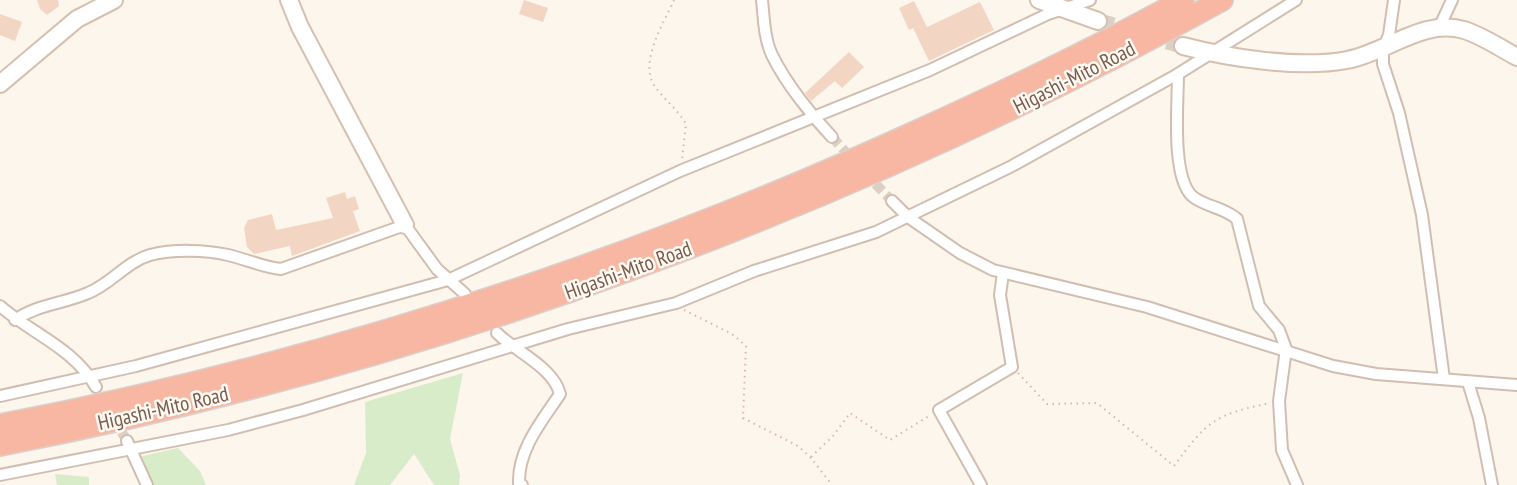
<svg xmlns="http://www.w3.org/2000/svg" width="1517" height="485" viewBox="0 0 1517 485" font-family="'PT Sans Narrow',sans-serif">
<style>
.green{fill:#d8ecc9}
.building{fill:#f3d5c3}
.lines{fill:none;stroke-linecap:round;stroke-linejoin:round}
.street-tunnel{stroke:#dcd0c4;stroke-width:10;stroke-dasharray:10 5;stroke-linecap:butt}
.secondary-tunnel{stroke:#dcd0c4;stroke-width:16;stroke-dasharray:16 8;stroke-linecap:butt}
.street-casing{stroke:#d1beb0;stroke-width:14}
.secondary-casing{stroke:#d6c0b0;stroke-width:20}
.highway-casing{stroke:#dad1cd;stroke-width:24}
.path{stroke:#d9b8a5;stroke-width:2;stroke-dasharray:1.5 4.5;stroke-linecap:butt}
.street{stroke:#fff;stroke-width:10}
.secondary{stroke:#fff;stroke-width:16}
.highway{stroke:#f7b7a3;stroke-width:21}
.labels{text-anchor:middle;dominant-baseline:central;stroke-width:5;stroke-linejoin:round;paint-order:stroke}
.street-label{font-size:21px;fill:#7a5c4d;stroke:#fffaf3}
</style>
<rect width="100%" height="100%" fill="#fdf6ec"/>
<g class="green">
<path d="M463,373L450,439L460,475L459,485H434L414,454L390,485H354L366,453L365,402Z"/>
<path d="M178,448L200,471L206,485H153L142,456Z"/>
<path d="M55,474L89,477V485H57Z"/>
</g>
<g class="building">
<path d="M37,0H58L59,6L47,15L40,9Z"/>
<path d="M524,0L548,8L543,22L519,14Z"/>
<path d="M914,1L927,27L980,2L994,30L929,61L913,28L909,30L899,8Z"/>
<path d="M0,14L22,22L15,41L0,35Z"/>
<path d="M849,52L864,67L842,88L835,81L811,101L805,93Z"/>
<path d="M345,192L347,199L355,196L359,209L353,211L360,231L292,256L290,246L254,254L247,247L244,228L248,220L272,214L276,230L333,218L326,198Z"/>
</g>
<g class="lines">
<g class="street-tunnel">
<path d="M832,137L854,161"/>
<path d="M865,173L892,201"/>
<path d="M114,419L127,441"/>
</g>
<path class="secondary-tunnel" d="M1098,21L1183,46"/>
<defs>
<g id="street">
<path d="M762,0C764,18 764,38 772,55C785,82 811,115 832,137"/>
<path d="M1394,0L1389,35L1383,49V64L1399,113L1422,215L1444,379"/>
<path d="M1439,28L1452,0"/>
<path d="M1178,74C1178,103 1171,176 1192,196C1205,207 1224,207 1237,219L1259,306L1279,330L1286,349L1279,401L1282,450L1297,485"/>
<path d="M892,201L908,217L960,253L993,270L1147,307L1333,366L1376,374L1517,385"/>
<path d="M0,306C32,334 74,348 96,387"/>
<path d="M15,320C38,304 63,304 88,293C111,284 126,262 150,255C173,249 206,250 228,255C246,259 262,267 281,269L405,225L437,269L465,294"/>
<path d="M497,333C516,352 553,367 560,394C542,421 518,449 519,483L522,485"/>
<path d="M1468,382L1479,418L1492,485"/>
<path d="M0,396L136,366L448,280L680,171L930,70L1048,14L1090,0"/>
<path d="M127,441L147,485"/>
<path d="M0,475L228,430L303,410L568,329L676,303L754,271L876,232L1010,167L1178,74L1296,0"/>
<path d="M981,485L939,410L1012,367L1000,295L1003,273"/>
</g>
<g id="secondary">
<path d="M289,0L300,27L405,225"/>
<path d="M1039,0L1098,21"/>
<path d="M1183,46C1229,58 1300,69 1347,60C1386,53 1423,18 1464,30C1483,36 1500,48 1517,57"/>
<path d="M0,84L77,19L114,0"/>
</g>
<g id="highway">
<path d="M0,425C318,364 627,264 922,129C1010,89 1098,47 1183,0"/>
<path d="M0,445C427,362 841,211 1222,0"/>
</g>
</defs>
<use href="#street" class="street-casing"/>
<use href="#secondary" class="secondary-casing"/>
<use href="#highway" class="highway-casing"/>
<g class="path">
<path d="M674,0C664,23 637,64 656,88C665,100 678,110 686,124L682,160"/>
<path d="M684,310L732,334L746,346L743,418L798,446L811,458L832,485"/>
<path d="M1018,373L1047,404L1097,403L1174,466C1208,420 1214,415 1270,403"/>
<path d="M811,457L833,436L850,413L890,440L929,416"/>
</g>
<use href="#street" class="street"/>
<use href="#secondary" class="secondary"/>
<use href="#highway" class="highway"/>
</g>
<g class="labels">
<g class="street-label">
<text transform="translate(1074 77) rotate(-27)">Higashi-Mito Road</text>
<text transform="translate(628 270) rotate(-20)">Higashi-Mito Road</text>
<text transform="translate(163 408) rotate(-13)">Higashi-Mito Road</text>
</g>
</g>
</svg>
